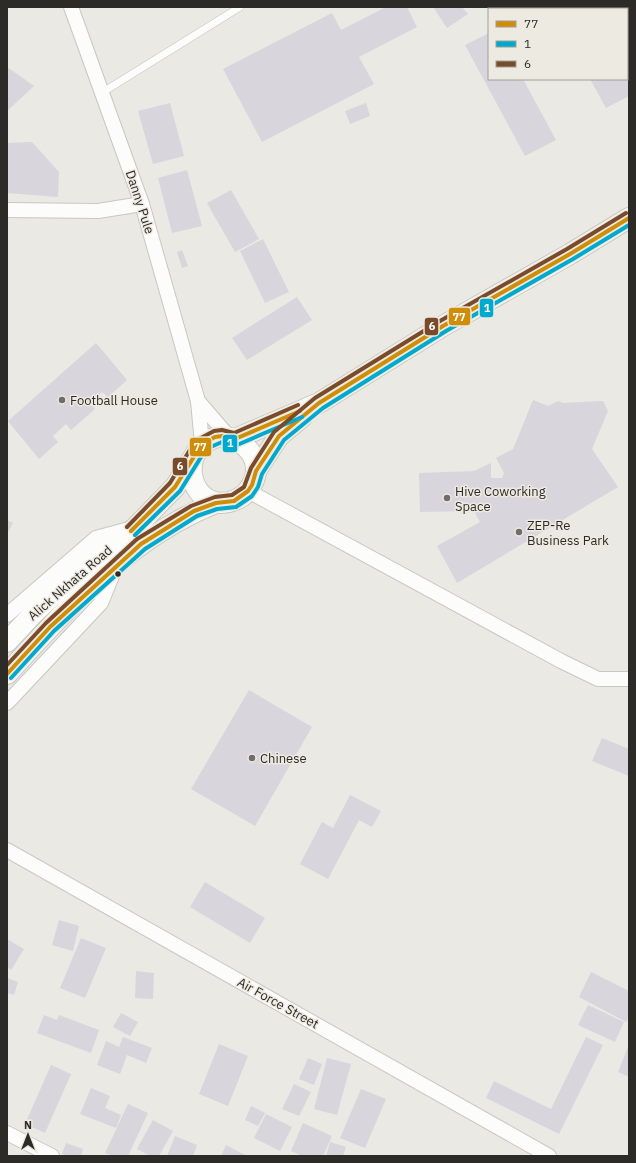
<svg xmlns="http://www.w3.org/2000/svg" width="636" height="1163" viewBox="0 0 636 1163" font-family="'IBM Plex Sans',sans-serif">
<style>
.building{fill:#d8d6dc}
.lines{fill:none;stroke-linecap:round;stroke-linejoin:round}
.service-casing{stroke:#c9c7c4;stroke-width:8}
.minor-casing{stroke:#c9c7c4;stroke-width:16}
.secondary-casing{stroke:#c9c7c4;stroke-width:22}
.service{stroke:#fcfcfb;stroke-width:7}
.minor{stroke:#fcfcfb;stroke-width:14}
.secondary{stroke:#fcfcfb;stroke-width:20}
.bus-1-casing{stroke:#edeae1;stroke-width:7}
.bus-2-casing{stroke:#edeae1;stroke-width:7}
.bus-3-casing{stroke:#edeae1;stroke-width:7}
.bus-1{stroke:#cf8d08;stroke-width:4}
.bus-2{stroke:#00a9ce;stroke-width:4}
.bus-3{stroke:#7a4b2a;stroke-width:4}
.poi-dot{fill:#6f6e6a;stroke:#edeae1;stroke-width:1.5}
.bus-dot{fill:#2d2b28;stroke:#edeae1;stroke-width:1.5}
.labels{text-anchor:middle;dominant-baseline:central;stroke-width:3;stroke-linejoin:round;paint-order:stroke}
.street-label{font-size:13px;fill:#2d2b28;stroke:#edeae1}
.poi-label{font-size:13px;fill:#2d2b28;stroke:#edeae1;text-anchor:start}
.line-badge{stroke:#edeae1;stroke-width:1.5}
.badge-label{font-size:11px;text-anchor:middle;font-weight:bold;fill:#fff}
</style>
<rect width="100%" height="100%" fill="#eae9e4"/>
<g class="building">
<path d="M386,7H407L417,27L359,57L374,84L262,142L223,69L332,13L341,30Z"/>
<path d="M433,7H462L468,14L447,28Z"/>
<path d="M549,7H590L592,9H550Z"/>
<path d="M489,33V79H523L556,140L525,156L465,45Z"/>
<path d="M7,67L34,86L7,111Z"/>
<path d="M627,72L629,75V96L606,108L590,79H627Z"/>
<path d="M170,103L184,156L153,164L138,111Z"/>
<path d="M366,103L370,116L350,124L345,111Z"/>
<path d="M32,142L59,172L58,197L7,193V143Z"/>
<path d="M187,170L202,226L172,233L158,178Z"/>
<path d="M231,190L259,239L235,252L207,203Z"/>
<path d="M263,239L289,292L265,303L240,251Z"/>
<path d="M182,250L188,266L182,268L177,252Z"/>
<path d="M297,297L312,320L247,360L232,338Z"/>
<path d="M96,343L127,380L108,397L102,392L89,403L95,409L71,430L66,424L53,436L58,442L39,459L8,421Z"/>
<path d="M533,400L548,406L558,401L563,403L603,401L608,411L592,449L618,487L457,583L437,546L480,522L474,511L420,512L419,473L474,471L491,463V478H502L504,473L496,458L513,449Z"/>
<path d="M7,520L13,523L7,534Z"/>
<path d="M249,690L312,727L255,826L191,789Z"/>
<path d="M602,738L629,749V776L592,761Z"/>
<path d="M350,795L381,811L372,827L359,820L328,879L300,864L322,822L333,828Z"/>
<path d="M205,882L265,918L250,943L190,907Z"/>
<path d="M59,920L79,926L73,951L52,945Z"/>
<path d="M81,938L106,948L85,998L60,988Z"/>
<path d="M7,939L24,949L11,970L7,967Z"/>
<path d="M136,971L154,973L153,999L135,998Z"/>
<path d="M591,972L629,991V1017L626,1022L579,997Z"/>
<path d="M7,978L18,982L14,995L7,993Z"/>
<path d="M588,1005L624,1022L615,1042L578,1025Z"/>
<path d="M121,1013L138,1022L130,1036L113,1027Z"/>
<path d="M44,1015L57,1020L59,1015L99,1030L91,1053L37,1033Z"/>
<path d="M123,1037L152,1048L146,1063L127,1055L120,1074L97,1065L106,1041L119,1047Z"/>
<path d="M586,1037L603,1045L559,1134L486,1098L494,1081L551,1109Z"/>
<path d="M219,1044L248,1056L228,1106L199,1094Z"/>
<path d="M629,1044V1077L618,1072Z"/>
<path d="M308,1058L322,1064L314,1085L299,1079Z"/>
<path d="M327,1058L351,1064L337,1115L314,1109Z"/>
<path d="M51,1065L71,1074L45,1133L25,1124Z"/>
<path d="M294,1084L311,1092L299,1116L282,1109Z"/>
<path d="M91,1088L110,1096L105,1108L121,1115L116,1128L80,1114Z"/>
<path d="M361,1089L386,1099L365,1148L340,1138Z"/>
<path d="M128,1104L148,1113L128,1156H113L105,1153Z"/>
<path d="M251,1106L265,1113L258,1126L245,1120Z"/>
<path d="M266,1114L292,1127L280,1151L254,1138Z"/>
<path d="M153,1120L173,1131L159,1156H150L137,1149Z"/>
<path d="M303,1123L332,1136L323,1156H302L291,1151Z"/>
<path d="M175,1136L197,1145L193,1156H167Z"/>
<path d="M330,1142L346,1147L343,1156H326Z"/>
<path d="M66,1143L83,1149L81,1156H69L62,1154Z"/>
<path d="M226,1145L245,1155V1156H221Z"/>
</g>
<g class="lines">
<defs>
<path id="service" d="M103,92L240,7"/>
<g id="minor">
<path d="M71,7L142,204L198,401L202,444"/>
<path d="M7,210L98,211L142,204"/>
<path d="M198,401L229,437"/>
<path d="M248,491L561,661L598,679H629"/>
<path d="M7,615L96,538L129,529"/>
<path d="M7,703L101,603L116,566"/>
<path d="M7,850L549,1156"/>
<path d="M7,1133L52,1156"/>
</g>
<g id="secondary">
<path d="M222,436C248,440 267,464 249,489C245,495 237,500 229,502C188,511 174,444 222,436Z"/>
<path d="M235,439L319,403L443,326L570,254L629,218"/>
<path d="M256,471L279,436L302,417"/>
<path d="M7,642L33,614L74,576L135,528L175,487L193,458"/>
<path d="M7,674C67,608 131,536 216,503"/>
</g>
</defs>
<use href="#service" class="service-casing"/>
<use href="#minor" class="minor-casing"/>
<use href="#secondary" class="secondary-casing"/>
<use href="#service" class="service"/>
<use href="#minor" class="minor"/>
<use href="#secondary" class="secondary"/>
<defs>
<g id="bus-1">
<path d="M131,531L175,487L202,444L215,437L222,436L235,439L300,411"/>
<path d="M7,674L50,627L141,544L194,511L216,503L234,501L248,491L252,485L256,471L279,436L319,403L443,326L570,254L629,218"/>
</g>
<g id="bus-2">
<path d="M135,535L180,491L206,449L222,442L237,445L302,417"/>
<path d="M11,678L54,631L145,549L197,516L217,509L236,507L252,496L258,487L262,474L284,440L323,408L446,331L573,259L629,225"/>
</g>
<g id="bus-3">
<path d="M127,527L170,483L191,448L199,439L214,431L222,430L234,433L298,405"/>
<path d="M7,665L46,623L137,539L191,506L215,497L232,495L244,487L251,468L274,432L315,398L440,321L567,249L626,213"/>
</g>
</defs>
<use href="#bus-1" class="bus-1-casing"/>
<use href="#bus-2" class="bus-2-casing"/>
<use href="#bus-3" class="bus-3-casing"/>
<use href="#bus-1" class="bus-1"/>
<use href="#bus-2" class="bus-2"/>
<use href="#bus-3" class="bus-3"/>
</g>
<g class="poi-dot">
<circle cx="62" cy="400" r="4"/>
<circle cx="447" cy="498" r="4"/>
<circle cx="519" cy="532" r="4"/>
<circle cx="252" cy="758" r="4"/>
</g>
<circle class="bus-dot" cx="118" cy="574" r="3.5"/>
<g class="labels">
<g class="street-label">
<text transform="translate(140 202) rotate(72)">Danny Pule</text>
<text transform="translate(70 583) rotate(-41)">Alick Nkhata Road</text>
<text transform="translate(278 1003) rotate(29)">Air Force Street</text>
</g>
<g class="poi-label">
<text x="70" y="400">Football House</text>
<text x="455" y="491">Hive Coworking<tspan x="455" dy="15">Space</tspan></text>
<text x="527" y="525">ZEP-Re<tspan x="527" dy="15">Business Park</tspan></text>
<text x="260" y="758">Chinese</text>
</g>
</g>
<g class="line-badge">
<rect x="479" y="298" width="15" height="20" rx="4" fill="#00a9ce"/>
<rect x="448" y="307" width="23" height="19" rx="4" fill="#cf8d08"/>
<rect x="424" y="317" width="15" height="19" rx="4" fill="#7a4b2a"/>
<rect x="222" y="434" width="16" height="19" rx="4" fill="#00a9ce"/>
<rect x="189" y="437" width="23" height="20" rx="4" fill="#cf8d08"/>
<rect x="172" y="457" width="16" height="19" rx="4" fill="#7a4b2a"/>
</g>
<g class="badge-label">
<text x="487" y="312">1</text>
<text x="459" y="321">77</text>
<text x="432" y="330">6</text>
<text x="230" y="447">1</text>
<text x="200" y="451">77</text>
<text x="180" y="470">6</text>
</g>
<rect width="636" height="1163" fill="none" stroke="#2d2b28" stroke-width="16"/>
<rect x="488" y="8" width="140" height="72" fill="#edeae1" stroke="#a09e97"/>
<rect x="496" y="21" width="20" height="6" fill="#cf8d08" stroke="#a09e97"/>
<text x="524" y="28" font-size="12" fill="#2d2b28">77</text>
<rect x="496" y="41" width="20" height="6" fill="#00a9ce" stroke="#a09e97"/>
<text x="524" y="48" font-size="12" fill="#2d2b28">1</text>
<rect x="496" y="61" width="20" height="6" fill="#7a4b2a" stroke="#a09e97"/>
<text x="524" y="68" font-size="12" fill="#2d2b28">6</text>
<g transform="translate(28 1135)" stroke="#edeae1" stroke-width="3" paint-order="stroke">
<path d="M0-3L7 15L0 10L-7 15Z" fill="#2d2b28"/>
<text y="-6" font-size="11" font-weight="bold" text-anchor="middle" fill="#2d2b28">N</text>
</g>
</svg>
